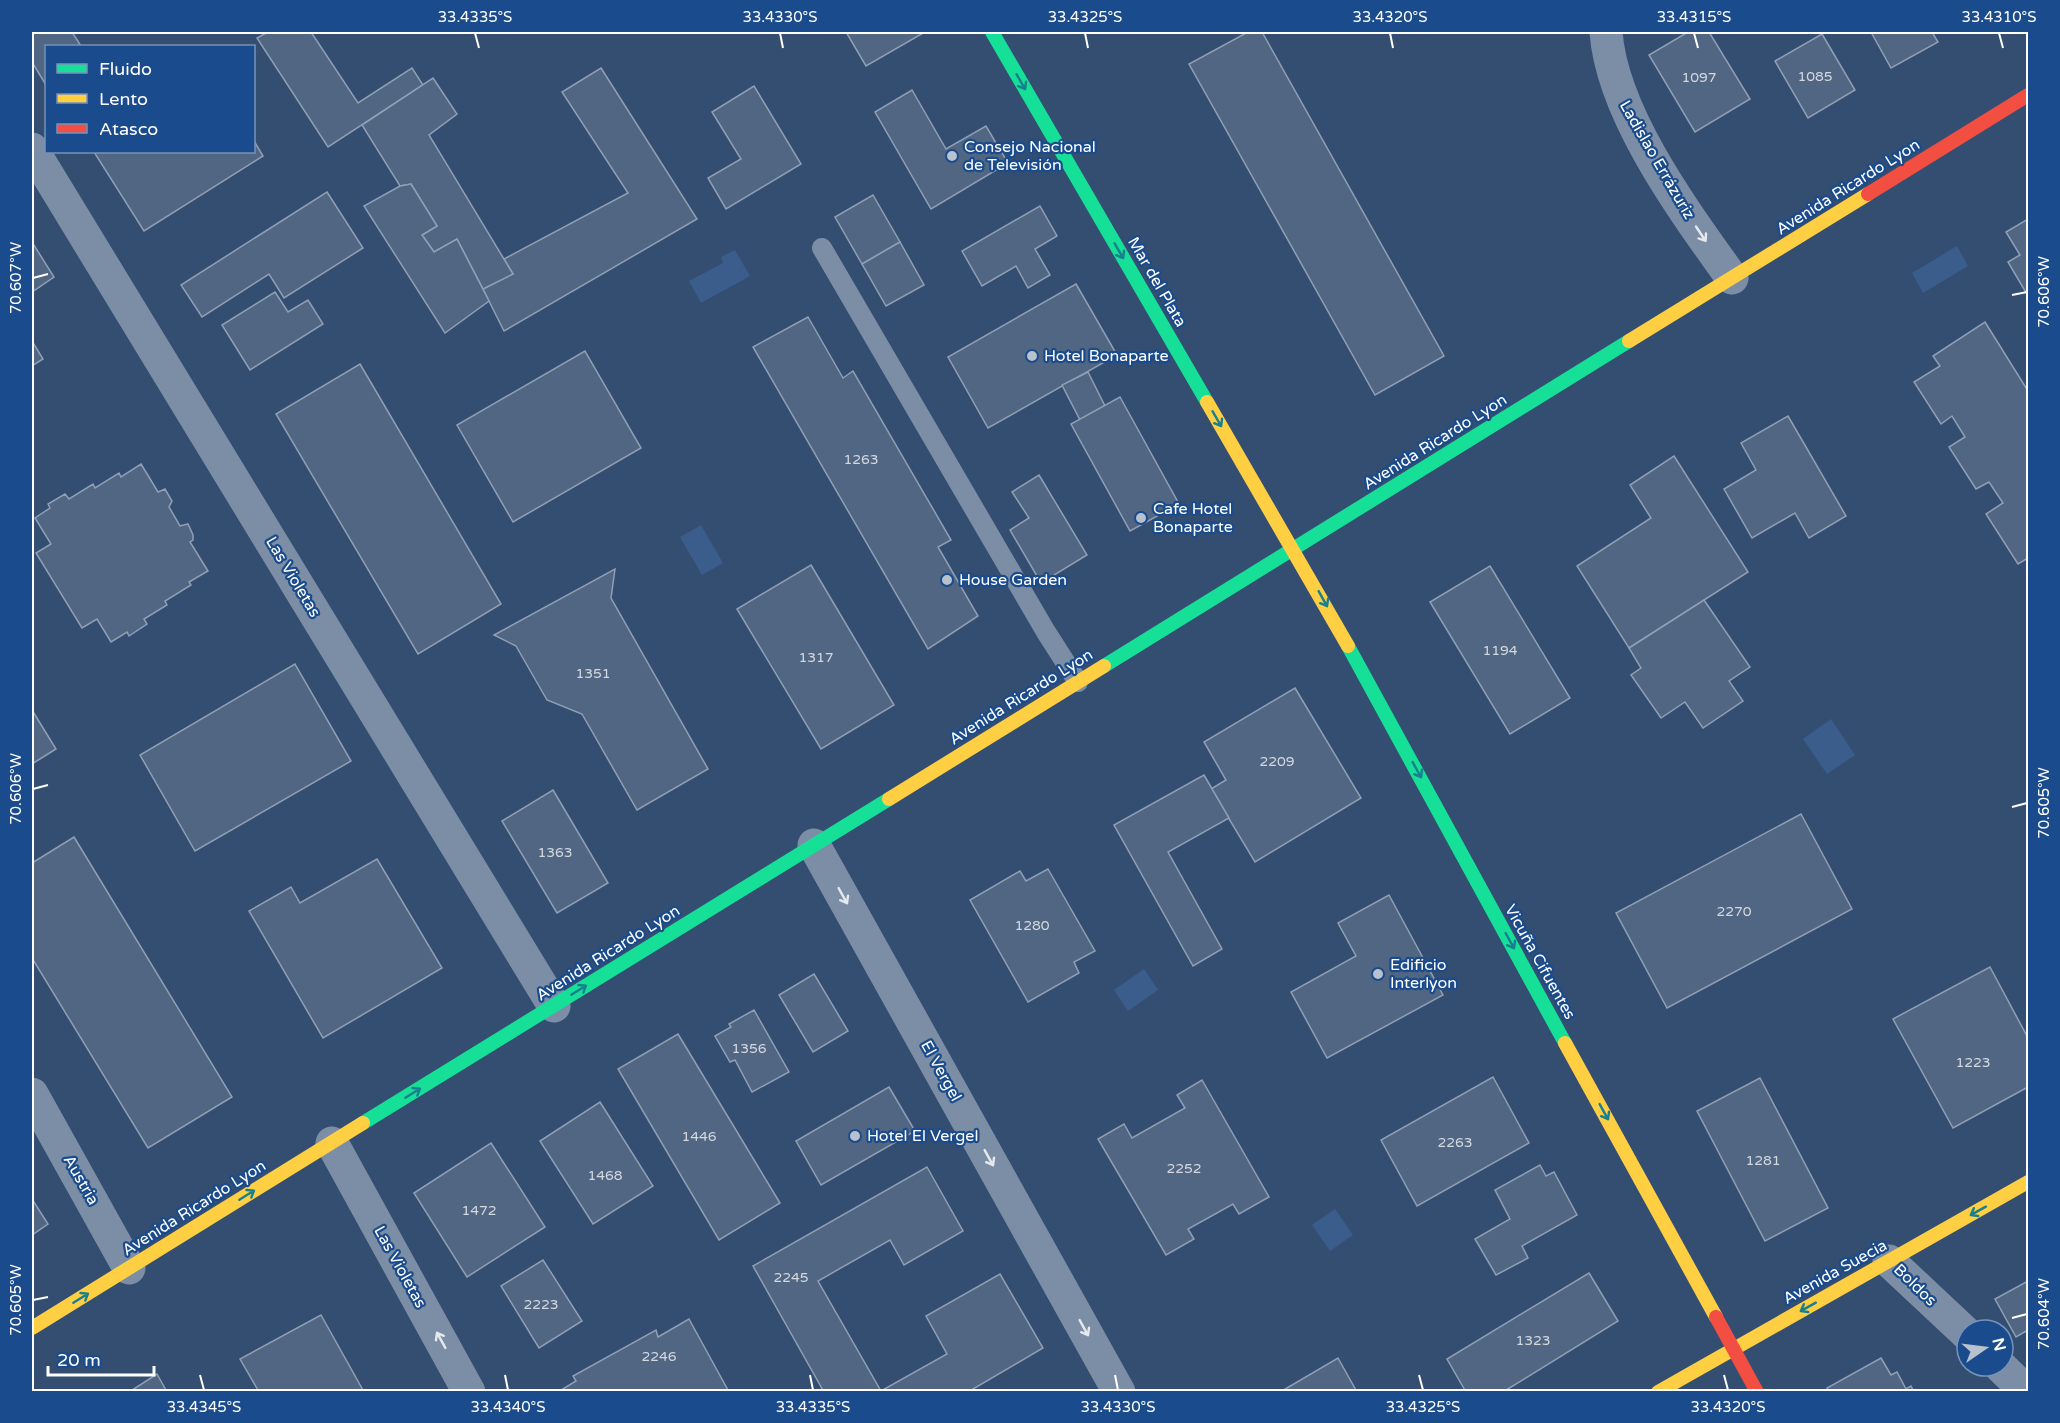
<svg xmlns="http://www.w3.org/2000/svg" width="2060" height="1423" viewBox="0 0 2060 1423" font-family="'Varela Round',sans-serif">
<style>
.water{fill:#3a5d8b}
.building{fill:#516682;stroke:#909fb5;stroke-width:1.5}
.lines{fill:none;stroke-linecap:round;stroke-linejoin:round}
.lane{stroke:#7b8ea6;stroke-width:20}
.street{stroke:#7b8ea6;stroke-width:33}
.fast{stroke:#16e098;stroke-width:14}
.slow{stroke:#ffcf43;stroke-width:14}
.jam{stroke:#f24e42;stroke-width:14}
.oneway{stroke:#197f90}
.oneway2{stroke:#e5e8ed}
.ticks{fill:none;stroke:#fff;stroke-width:2}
.poi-dot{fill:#b8c1ce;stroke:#1a4b8c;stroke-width:2}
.labels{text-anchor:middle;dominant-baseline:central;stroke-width:4.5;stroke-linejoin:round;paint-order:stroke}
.number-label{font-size:14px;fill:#d4d9e0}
.poi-label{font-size:16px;fill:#fff;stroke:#1a4b8c;text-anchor:start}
.street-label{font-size:16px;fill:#fff;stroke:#1a4b8c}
.neatline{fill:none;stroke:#fff;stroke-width:2}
.ticks-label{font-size:15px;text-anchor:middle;fill:#fff}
</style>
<rect width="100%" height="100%" fill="#344e72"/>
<g class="water">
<path d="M1957,246L1968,266L1923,293L1912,273Z"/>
<path d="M735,250L750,276L701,303L689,281L723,263L721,257Z"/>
<path d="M701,525L723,563L702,575L680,537Z"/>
<path d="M1831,719L1855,755L1827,774L1803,739Z"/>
<path d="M1144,969L1158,990L1128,1011L1114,990Z"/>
<path d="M1335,1209L1353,1235L1330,1251L1312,1225Z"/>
</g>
<g class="building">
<path d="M32,32H72L81,46H46V85L32,62Z"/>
<path d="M268,32H311L358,103L412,68L423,85L328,147L257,38Z"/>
<path d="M846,32H925L866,66Z"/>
<path d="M1248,32H1262L1444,356L1375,395L1189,64Z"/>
<path d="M1688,32H1709L1750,99L1695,132L1649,55Z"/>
<path d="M1871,32H1932L1938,42L1891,68Z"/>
<path d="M1822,34L1855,90L1808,118L1775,61Z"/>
<path d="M601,68L697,219L504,331L483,289L513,274L504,259L628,193L562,92Z"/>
<path d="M433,78L457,114L429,135L513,274L483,289L457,239L434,252L422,235L437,226L411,184L400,186L362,125Z"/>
<path d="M754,86L801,164L726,209L708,178L741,159L712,112Z"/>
<path d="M912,90L946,149L986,126L1008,163L931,209L875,112Z"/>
<path d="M254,141L263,156L144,231L94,152H254Z"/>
<path d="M411,184L437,226L422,235L434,252L457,239L489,301L445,333L364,206L400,186Z"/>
<path d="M327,192L363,248L284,298L269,274L202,317L181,285Z"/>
<path d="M873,195L900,242L862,264L835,217Z"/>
<path d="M1040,206L1057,236L1035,249L1050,275L1028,288L1016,266L982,286L962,251Z"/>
<path d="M2028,219V296L2008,262L2020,255L2006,232Z"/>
<path d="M32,242L54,277L32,292Z"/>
<path d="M900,242L924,285L886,306L862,264Z"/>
<path d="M1076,284L1117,355L988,428L948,357Z"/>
<path d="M275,292L288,312L308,300L323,324L250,370L222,325Z"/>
<path d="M808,317L843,378L853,371L951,540L938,547L978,616L928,649L753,347Z"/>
<path d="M1985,322L2028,391V558L2018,564L1986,514L2003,503L1989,482L1976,489L1949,447L1965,437L1952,416L1941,424L1914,382L1940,366L1933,356Z"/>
<path d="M32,341L43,359L32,366Z"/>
<path d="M585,351L641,448L513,522L457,425Z"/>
<path d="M360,364L501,604L418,654L276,414Z"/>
<path d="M1088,372L1105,406L1080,420L1062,385Z"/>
<path d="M1120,397L1179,504L1130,531L1071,424Z"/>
<path d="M1788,416L1846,516L1809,538L1795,513L1752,538L1724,489L1756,470L1741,443Z"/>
<path d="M1674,456L1748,572L1629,648L1577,566L1651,518L1630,485Z"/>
<path d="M141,464L158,492L165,489L172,501L169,507L180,526L188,524L193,535V540L190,542L208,571L189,582L191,585L165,601L167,605L144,619L147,624L129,636L127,632L111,642L97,619L82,628L36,553L51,544L35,518L50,508L48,504L65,494L69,499L93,484L95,488L119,473L121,477Z"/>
<path d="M1039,475L1087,555L1041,583L1010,530L1029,518L1012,492Z"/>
<path d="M811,565L894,705L821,749L737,609Z"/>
<path d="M1490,566L1570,698L1510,734L1430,602Z"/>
<path d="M615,569L611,598L708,769L637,810L582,714L547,700L516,646L494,635Z"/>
<path d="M1704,600L1750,667L1729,681L1743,701L1703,728L1685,702L1661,718L1631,675L1641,668L1629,648Z"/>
<path d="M295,664L351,761L195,851L140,755Z"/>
<path d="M1295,688L1361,798L1255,862L1211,789L1226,780L1204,742Z"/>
<path d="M32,710L56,749L32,764Z"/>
<path d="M1204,775L1229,818L1168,852L1222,949L1193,966L1114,825Z"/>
<path d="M553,790L608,883L557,913L502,821Z"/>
<path d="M1801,814L1852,909L1667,1008L1616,913Z"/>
<path d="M74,837L232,1097L148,1148L32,958V863Z"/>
<path d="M377,859L442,968L323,1038L249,911L291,887L300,903Z"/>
<path d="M1048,869L1095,951L1074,962L1079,973L1028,1002L970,900L1020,871L1026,881Z"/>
<path d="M1389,895L1443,995L1327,1058L1291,992L1356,956L1338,923Z"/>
<path d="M1990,967L2028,1038V1087L1953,1128L1893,1019Z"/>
<path d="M814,974L848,1031L813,1052L779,995Z"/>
<path d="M754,1010L789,1072L752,1092L735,1060L730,1062L715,1036L731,1027L729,1024Z"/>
<path d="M678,1034L780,1203L719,1240L618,1069Z"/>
<path d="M1493,1077L1529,1143L1417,1206L1381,1140Z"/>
<path d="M1760,1078L1828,1208L1765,1241L1697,1111Z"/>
<path d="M1202,1080L1269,1197L1239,1214L1233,1204L1188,1229L1194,1239L1166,1255L1098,1139L1124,1124L1132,1138L1185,1108L1177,1095Z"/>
<path d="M889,1087L915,1131L821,1185L796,1141Z"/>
<path d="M600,1102L653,1186L593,1224L540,1141Z"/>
<path d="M491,1143L545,1227L467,1277L414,1193Z"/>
<path d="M1540,1165L1546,1176L1554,1172L1577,1215L1522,1246L1528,1258L1496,1275L1475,1239L1510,1219L1495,1190Z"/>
<path d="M927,1167L963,1231L904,1265L890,1240L818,1281L881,1391L947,1354L926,1316L1000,1274L1043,1348L968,1392H824L753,1266Z"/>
<path d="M32,1199L48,1224L32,1235Z"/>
<path d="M543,1260L582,1321L539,1348L501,1286Z"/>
<path d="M1589,1273L1618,1321L1503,1392H1466L1447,1359Z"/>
<path d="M2028,1281V1330L2016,1337L1995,1299Z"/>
<path d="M321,1315L364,1392H259L240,1359Z"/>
<path d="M689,1319L729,1392H558L576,1381L573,1376L656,1330L658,1337Z"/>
<path d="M1338,1358L1357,1392H1280Z"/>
<path d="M1881,1358L1891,1375L1897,1372L1906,1389L1911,1386L1914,1392H1829L1827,1388Z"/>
<path d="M157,1374L167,1392H129Z"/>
</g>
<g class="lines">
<path class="lane" d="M822,248L1046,632L1078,682"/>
<g class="street">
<path d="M1606,32C1612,114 1684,211 1732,278"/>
<path d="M32,149L554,1006"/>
<path d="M814,845L1119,1392"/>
<path d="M32,1094L129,1268"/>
<path d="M332,1143L469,1392"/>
<path d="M1889,1261L1967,1334"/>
<path d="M2000,1366L2027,1392"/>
</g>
<g class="fast">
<path d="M992,32L1207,402"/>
<path d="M1348,646L1565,1043"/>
<path d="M1104,666L1629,341"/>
<path d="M363,1123L889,799"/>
</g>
<g class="slow">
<path d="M1629,341L1868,194"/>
<path d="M1207,402L1348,646"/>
<path d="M889,799L1104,666"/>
<path d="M1565,1043L1716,1317"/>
<path d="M32,1328L363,1123"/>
<path d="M1658,1392L2028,1182"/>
</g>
<g class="jam">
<path d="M1868,194L2028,95"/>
<path d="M1716,1317L1757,1392"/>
</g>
</g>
<defs><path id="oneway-shaft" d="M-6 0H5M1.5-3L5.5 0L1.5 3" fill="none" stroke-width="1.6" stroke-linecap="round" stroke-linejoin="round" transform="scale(1.5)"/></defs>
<g class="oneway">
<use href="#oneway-shaft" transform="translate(1021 82) rotate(60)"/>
<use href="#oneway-shaft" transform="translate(1119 251) rotate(60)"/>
<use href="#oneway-shaft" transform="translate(1217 419) rotate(60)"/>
<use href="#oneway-shaft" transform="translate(1323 599) rotate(61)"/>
<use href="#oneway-shaft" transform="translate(1417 770) rotate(61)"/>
<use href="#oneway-shaft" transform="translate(1510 941) rotate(61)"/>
<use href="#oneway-shaft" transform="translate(579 990) rotate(-32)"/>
<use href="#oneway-shaft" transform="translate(413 1093) rotate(-32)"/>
<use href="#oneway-shaft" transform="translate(1604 1112) rotate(61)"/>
<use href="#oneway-shaft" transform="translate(247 1195) rotate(-32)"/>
<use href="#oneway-shaft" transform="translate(1978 1211) rotate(151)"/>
<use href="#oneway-shaft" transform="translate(81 1298) rotate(-32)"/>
<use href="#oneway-shaft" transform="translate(1808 1307) rotate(151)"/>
</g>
<g class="oneway2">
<use href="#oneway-shaft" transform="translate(1701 234) rotate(56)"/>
<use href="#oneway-shaft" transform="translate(843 896) rotate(61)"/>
<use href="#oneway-shaft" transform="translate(989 1158) rotate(61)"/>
<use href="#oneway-shaft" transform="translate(1084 1328) rotate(61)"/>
<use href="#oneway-shaft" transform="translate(441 1340) rotate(-119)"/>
</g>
<path class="ticks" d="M475,33L479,48M780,33L783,48M1085,33L1088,48M1390,33L1393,48M1694,33L1698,48M1999,33L2003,48M33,278L48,274M2012,295L2027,292M33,789L48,785M2012,807L2027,803M33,1300L48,1297M2012,1318L2027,1314M200,1375L204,1390M505,1375L508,1390M810,1375L813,1390M1115,1375L1118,1390M1419,1375L1423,1390M1724,1375L1728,1390"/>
<g class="poi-dot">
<circle cx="952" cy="156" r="6"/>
<circle cx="1032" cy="356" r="6"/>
<circle cx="1141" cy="518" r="6"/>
<circle cx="947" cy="580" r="6"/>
<circle cx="1378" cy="974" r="6"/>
<circle cx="855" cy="1136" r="6"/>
</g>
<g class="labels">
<g class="number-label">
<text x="1815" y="76">1085</text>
<text x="1699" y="77">1097</text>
<text x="861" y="459">1263</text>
<text x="1500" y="650">1194</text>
<text x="816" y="657">1317</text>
<text x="593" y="673">1351</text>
<text x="1277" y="761">2209</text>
<text x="555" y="852">1363</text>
<text x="1734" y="911">2270</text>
<text x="1032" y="925">1280</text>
<text x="749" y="1048">1356</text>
<text x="1973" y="1062">1223</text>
<text x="699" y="1136">1446</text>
<text x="1455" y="1142">2263</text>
<text x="1763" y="1160">1281</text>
<text x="1184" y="1168">2252</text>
<text x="605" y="1175">1468</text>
<text x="479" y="1210">1472</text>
<text x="791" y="1277">2245</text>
<text x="541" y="1304">2223</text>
<text x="1533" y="1340">1323</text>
<text x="659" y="1356">2246</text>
</g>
<g class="poi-label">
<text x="964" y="147">Consejo Nacional<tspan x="964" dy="18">de Televisión</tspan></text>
<text x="1044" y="356">Hotel Bonaparte</text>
<text x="1153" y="509">Cafe Hotel<tspan x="1153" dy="18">Bonaparte</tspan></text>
<text x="959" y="580">House Garden</text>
<text x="1390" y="965">Edificio<tspan x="1390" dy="18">Interlyon</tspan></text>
<text x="867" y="1136">Hotel El Vergel</text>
</g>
<g class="street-label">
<text transform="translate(1657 160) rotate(60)">Ladislao Errázuriz</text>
<text transform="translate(1848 187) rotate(-32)">Avenida Ricardo Lyon</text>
<text transform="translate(1157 282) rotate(60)">Mar del Plata</text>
<text transform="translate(1435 442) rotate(-32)">Avenida Ricardo Lyon</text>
<text transform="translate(293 577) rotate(59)">Las Violetas</text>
<text transform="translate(1021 697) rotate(-32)">Avenida Ricardo Lyon</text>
<text transform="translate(608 953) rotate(-32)">Avenida Ricardo Lyon</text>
<text transform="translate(1540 962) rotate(61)">Vicuña Cifuentes</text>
<text transform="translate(941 1071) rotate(61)">El Vergel</text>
<text transform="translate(81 1180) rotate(60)">Austria</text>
<text transform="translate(194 1208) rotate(-32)">Avenida Ricardo Lyon</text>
<text transform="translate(400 1267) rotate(61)">Las Violetas</text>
<text transform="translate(1835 1272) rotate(-29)">Avenida Suecia</text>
<text transform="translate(1915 1285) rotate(44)">Boldos</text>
</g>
</g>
<rect width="2060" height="1423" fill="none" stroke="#1a4b8c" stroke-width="66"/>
<rect x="45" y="45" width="210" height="108" fill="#1a4b8c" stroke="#7693ba" stroke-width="1.5"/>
<rect x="57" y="64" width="30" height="9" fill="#16e098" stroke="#7693ba" stroke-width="1.5"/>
<text x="99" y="75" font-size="18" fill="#ffffff">Fluido</text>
<rect x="57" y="94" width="30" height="9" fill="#ffcf43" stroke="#7693ba" stroke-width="1.5"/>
<text x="99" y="105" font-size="18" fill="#ffffff">Lento</text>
<rect x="57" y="124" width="30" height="9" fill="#f24e42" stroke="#7693ba" stroke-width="1.5"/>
<text x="99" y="135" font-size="18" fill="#ffffff">Atasco</text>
<g transform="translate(1985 1348) rotate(76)"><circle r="28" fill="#1a4b8c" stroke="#7693ba" stroke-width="1.5"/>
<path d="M0-4.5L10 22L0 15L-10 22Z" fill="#b8c1ce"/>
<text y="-9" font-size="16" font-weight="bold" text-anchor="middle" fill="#ffffff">N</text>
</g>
<path d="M48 1366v9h106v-9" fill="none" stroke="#ffffff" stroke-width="3"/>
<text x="57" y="1366" font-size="18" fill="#ffffff" stroke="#1a4b8c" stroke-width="4.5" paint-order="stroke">20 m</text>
<rect x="33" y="33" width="1994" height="1357" class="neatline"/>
<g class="ticks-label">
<text x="475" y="22">33.4335°S</text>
<text x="780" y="22">33.4330°S</text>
<text x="1085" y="22">33.4325°S</text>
<text x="1390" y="22">33.4320°S</text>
<text x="1694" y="22">33.4315°S</text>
<text x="1999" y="22">33.4310°S</text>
<text transform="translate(16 278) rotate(-90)" y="5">70.607°W</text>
<text transform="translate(2044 292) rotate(-90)" y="5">70.606°W</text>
<text transform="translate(16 789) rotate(-90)" y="5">70.606°W</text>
<text transform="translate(2044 803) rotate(-90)" y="5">70.605°W</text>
<text transform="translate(16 1300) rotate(-90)" y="5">70.605°W</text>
<text transform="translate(2044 1314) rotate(-90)" y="5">70.604°W</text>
<text x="204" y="1412">33.4345°S</text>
<text x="508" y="1412">33.4340°S</text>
<text x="813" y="1412">33.4335°S</text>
<text x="1118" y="1412">33.4330°S</text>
<text x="1423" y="1412">33.4325°S</text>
<text x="1728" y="1412">33.4320°S</text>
</g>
</svg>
